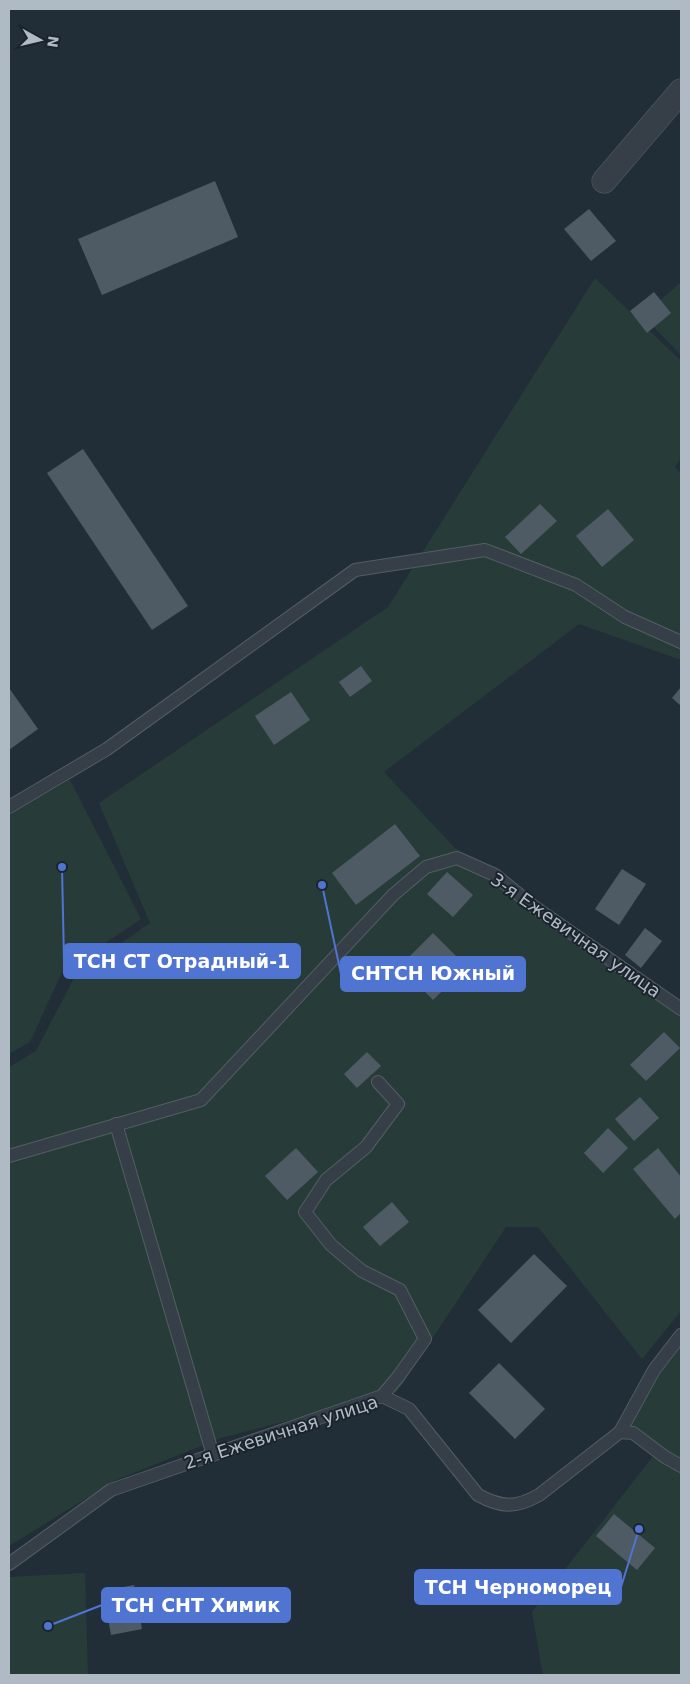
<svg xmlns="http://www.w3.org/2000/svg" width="690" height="1684" viewBox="0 0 690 1684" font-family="'DejaVu Sans',sans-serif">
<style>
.green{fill:#273c39}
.building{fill:#4e5b65}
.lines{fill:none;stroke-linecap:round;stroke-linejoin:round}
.lane-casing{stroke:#535d65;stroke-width:14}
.street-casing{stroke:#535d65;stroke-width:25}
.lane{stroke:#363f47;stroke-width:12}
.street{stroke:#363f47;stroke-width:24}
.labels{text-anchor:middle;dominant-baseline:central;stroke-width:4;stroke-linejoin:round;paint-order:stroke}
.street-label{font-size:18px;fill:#b0bac4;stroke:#1b242c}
.leader{fill:none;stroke:#5074d1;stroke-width:2}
.callout-dot{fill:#5074d1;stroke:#1b242c;stroke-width:2}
.callout{fill:#5074d1;stroke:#5074d1;stroke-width:2}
.callout-label{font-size:19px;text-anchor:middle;font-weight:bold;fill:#fff}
</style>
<rect width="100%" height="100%" fill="#222e37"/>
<g class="green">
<path d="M595,278L681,361V458L675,467L681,474V660L579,624L384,772L454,847L681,1003V1311L642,1359L538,1227H506L397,1392L221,1438L116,1480L9,1546V1067L36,1051L75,976L150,923L99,803L388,607Z"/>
<path d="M681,282V355L643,316Z"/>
<path d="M70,780L141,919L62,972L30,1042L9,1054V815Z"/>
<path d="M681,1347V1675H543L532,1612L661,1446L630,1428L654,1381Z"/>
<path d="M85,1573L88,1675H9V1577Z"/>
</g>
<g class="building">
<path d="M215,181L238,237L102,295L78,239Z"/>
<path d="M589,209L616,241L591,261L564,229Z"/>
<path d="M654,292L671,313L647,333L630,311Z"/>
<path d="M83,449L188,606L152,630L47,473Z"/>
<path d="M540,504L557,521L521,554L505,537Z"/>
<path d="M608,509L634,540L602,567L576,536Z"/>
<path d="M361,666L372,681L350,697L339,682Z"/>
<path d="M681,687V706L672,698Z"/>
<path d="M9,688L38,729L9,750Z"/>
<path d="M291,692L310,720L274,745L255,716Z"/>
<path d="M395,824L420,856L356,905L332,873Z"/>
<path d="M622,869L646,884L619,925L595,909Z"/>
<path d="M447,872L473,895L453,917L427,894Z"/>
<path d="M645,928L662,941L641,968L625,955Z"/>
<path d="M433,933L467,967L433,1000L400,966Z"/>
<path d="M664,1032L680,1048L646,1081L630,1065Z"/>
<path d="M367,1052L381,1066L357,1088L344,1074Z"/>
<path d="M640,1097L659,1118L634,1141L615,1119Z"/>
<path d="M608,1128L628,1148L603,1173L584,1153Z"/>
<path d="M296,1148L318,1172L287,1200L265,1176Z"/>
<path d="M658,1148L681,1177V1213L675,1219L633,1169Z"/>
<path d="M392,1202L409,1222L380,1246L363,1227Z"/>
<path d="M534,1254L567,1286L511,1343L478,1310Z"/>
<path d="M499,1363L545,1409L515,1439L469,1393Z"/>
<path d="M614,1514L655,1548L637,1570L596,1536Z"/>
<path d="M134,1585L142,1629L111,1635L103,1591Z"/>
</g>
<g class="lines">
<defs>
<g id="lane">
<path d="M9,807L107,749L355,570L485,550L576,585L625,617L681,642"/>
<path d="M378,1082L398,1104L366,1147L326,1180L305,1212L331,1245L362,1271L400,1290L425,1339L398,1377L382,1396"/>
<path d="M116,1124L213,1455"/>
<path d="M9,1156L201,1100L393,895L426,867L457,858L495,875L533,906L681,1009"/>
<path d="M620,1432L654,1370L681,1335"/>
<path d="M9,1564L111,1490L382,1396L409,1409L478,1495C502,1508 516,1508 539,1495L620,1432L633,1433L665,1457L681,1466"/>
</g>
<path id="street" d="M604,181L681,91"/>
</defs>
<use href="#lane" class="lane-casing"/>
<use href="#street" class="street-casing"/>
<use href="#lane" class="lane"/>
<use href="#street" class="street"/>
</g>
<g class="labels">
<g class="street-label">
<text transform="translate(576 935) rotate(35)">3-я Ежевичная улица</text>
<text transform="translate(281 1432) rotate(-18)">2-я Ежевичная улица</text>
</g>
</g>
<path class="leader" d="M62 867L64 961M322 885L341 974M639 1529L621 1587M48 1626L102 1605"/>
<g class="callout-dot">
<circle cx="62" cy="867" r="5"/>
<circle cx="322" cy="885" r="5"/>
<circle cx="639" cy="1529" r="5"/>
<circle cx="48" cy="1626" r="5"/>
</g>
<g class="callout">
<rect x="64" y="944" width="236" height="34" rx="5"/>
<rect x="341" y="957" width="184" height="34" rx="5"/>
<rect x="415" y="1570" width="206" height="34" rx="5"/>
<rect x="102" y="1588" width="188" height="34" rx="5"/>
</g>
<g class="callout-label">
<text x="182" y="968">ТСН СТ Отрадный-1</text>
<text x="433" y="980">СНТСН Южный</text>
<text x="518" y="1594">ТСН Черноморец</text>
<text x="196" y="1612">ТСН СНТ Химик</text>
</g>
<rect width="690" height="1684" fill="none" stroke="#b0bac4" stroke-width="20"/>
<g transform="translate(40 40) rotate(98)" stroke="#1b242c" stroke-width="4" paint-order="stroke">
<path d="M0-4L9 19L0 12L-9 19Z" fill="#b0bac4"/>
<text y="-8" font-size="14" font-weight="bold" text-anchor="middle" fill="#b0bac4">N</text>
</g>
</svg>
